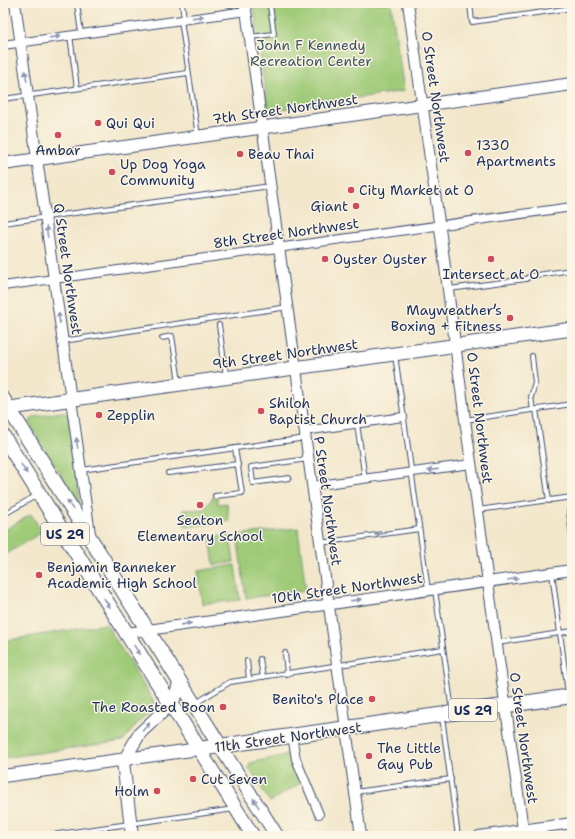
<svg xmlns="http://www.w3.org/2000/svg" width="575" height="839" viewBox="0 0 575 839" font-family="'Shantell Sans',sans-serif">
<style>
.green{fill:#9fcb78;stroke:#5d7d6b}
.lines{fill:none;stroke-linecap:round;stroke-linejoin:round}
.service-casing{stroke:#3b4b6e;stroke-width:6}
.minor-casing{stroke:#3b4b6e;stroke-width:10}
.tertiary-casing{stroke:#3b4b6e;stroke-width:12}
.secondary-casing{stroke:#3b4b6e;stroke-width:14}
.primary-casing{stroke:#3b4b6e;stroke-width:15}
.trunk-casing{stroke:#3b4b6e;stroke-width:16}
.service{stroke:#fff;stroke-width:4}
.minor{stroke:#fff;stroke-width:8}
.tertiary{stroke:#fff;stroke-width:10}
.secondary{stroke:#fff;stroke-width:12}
.primary{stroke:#fff;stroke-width:13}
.trunk{stroke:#fff;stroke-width:14}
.oneway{fill:#8d97ae}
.poi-dot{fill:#d1495b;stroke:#fcf5e5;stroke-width:1.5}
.labels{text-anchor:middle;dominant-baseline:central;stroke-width:3;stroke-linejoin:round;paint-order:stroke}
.shield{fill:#fcf5e5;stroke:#5e6a86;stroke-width:1}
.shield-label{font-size:13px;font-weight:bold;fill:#1b2f5e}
.park-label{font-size:14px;fill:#3c5664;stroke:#fcf5e5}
.street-label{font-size:14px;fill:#1b2f5e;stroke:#fcf5e5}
.poi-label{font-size:14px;fill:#1b2f5e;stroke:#fcf5e5;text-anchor:start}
</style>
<rect width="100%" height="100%" fill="#fcf5e5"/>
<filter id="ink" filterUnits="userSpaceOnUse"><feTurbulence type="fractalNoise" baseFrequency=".025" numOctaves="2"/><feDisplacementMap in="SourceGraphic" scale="8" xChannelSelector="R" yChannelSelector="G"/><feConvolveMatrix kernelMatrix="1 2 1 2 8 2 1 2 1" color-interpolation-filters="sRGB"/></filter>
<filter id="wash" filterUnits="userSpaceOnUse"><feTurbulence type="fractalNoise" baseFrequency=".012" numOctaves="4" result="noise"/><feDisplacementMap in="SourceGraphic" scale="16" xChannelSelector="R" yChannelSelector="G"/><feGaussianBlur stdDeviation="0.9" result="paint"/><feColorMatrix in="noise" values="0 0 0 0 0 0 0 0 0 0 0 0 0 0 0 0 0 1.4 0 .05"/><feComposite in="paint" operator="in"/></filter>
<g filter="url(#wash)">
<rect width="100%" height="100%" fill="#f2e7cb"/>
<g class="green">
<path d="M253,3H391L404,91L268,111Z"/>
<path d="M62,412L67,414L69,418L80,500L79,502L77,501L29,423L33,417Z"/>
<path d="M213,497H217L218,504L227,503L229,521L185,527L183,510L205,509Z"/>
<path d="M31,514L42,532L3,556V531Z"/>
<path d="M298,528L306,591L246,598L237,535Z"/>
<path d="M230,535L234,562L214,565L210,537Z"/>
<path d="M235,565L240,600L202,604L198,571Z"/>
<path d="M106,624L154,702L155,708L141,719L123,741L3,758V641Z"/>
<path d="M291,754L302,782L270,802L249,768L250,763Z"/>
</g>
</g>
<g filter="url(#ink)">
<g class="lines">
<defs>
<g id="service">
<path d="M77,3L81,34"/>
<path d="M182,3L184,19"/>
<path d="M470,3L472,22L572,8"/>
<path d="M181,20L198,136"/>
<path d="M70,35L77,88"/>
<path d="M250,37L274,34L270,5"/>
<path d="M3,99L188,73"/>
<path d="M3,223L270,186"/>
<path d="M449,289L526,279L530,276L572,270"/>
<path d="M219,325L226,376"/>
<path d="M162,338L172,336L179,382"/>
<path d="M63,341L288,307"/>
<path d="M395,355L428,590"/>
<path d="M532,356L535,383L531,397L533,410"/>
<path d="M536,409L549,501"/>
<path d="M465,420L572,404"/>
<path d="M357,424L365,479"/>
<path d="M81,470L306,438"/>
<path d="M168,473L238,464"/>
<path d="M289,478L253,483L251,467L308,459"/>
<path d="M215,496L242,493L235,448"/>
<path d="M478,510L572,497"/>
<path d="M572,510L569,511L572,538"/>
<path d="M3,515L37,495"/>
<path d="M320,543L419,529"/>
<path d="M552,573L568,693"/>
<path d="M435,590L452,711"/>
<path d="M497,643L572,631"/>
<path d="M285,653L287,674"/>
<path d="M260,659L263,677"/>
<path d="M247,661L249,679"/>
<path d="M196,703L230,682L443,649"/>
<path d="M442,717L458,836"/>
<path d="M355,792L451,779"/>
<path d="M45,836L234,809"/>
</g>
<g id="minor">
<path d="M3,45L246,11"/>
<path d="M3,286L572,207"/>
<path d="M304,431L403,417"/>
<path d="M312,486L471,464"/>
<path d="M292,736L296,759L319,814"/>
</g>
<g id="tertiary">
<path d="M15,3L90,534"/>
<path d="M245,3L361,836"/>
<path d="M408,3L441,236L465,420L524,836"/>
<path d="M127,633L572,570"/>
<path d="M479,836L572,823"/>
</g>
<g id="secondary">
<path d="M3,164L572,84"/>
<path d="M3,776L199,749"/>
<path d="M132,836L123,762L140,733L173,702L180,681"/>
</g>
<g id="primary">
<path d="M3,409L572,329"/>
<path d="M220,746L277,836"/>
<path d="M199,749L253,836"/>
</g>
<g id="trunk">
<path d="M3,399L220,746"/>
<path d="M3,436L199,749L572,696"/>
</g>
</defs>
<use href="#service" class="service-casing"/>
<use href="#minor" class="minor-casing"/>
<use href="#tertiary" class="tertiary-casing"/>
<use href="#secondary" class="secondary-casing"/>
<use href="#primary" class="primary-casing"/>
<use href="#trunk" class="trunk-casing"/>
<use href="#service" class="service"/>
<use href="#minor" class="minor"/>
<use href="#tertiary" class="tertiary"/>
<use href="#secondary" class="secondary"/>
<use href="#primary" class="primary"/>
<use href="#trunk" class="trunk"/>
</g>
<defs><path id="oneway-solid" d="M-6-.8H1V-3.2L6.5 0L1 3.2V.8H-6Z"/></defs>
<g class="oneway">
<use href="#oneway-solid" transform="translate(198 17) rotate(-8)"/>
<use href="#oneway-solid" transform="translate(55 37) rotate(-8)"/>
<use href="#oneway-solid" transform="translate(26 76) rotate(-98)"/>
<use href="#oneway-solid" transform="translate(47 232) rotate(-98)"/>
<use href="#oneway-solid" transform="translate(59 318) rotate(-98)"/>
<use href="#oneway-solid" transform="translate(77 443) rotate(-98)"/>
<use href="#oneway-solid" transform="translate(24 469) rotate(58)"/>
<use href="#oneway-solid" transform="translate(433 470) rotate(172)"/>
<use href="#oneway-solid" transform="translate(70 505) rotate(-122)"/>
<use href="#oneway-solid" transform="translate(380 534) rotate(172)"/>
<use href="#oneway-solid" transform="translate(513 579) rotate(-9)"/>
<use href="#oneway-solid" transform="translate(356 600) rotate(-8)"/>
<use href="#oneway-solid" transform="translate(107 603) rotate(58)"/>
<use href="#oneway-solid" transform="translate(186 624) rotate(-8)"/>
<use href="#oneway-solid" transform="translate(137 650) rotate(58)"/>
<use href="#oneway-solid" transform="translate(146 727) rotate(-47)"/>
<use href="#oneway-solid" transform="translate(256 803) rotate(-122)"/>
</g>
</g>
<g class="poi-dot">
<circle cx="98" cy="123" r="4"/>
<circle cx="58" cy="135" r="4"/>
<circle cx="468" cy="153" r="4"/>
<circle cx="240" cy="154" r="4"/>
<circle cx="112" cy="172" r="4"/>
<circle cx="351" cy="190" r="4"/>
<circle cx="356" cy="206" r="4"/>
<circle cx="325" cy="259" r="4"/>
<circle cx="491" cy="259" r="4"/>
<circle cx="510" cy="318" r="4"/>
<circle cx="261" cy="411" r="4"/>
<circle cx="99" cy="415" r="4"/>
<circle cx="200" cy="505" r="4"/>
<circle cx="39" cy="575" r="4"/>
<circle cx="372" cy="699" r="4"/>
<circle cx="223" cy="707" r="4"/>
<circle cx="369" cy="756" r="4"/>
<circle cx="193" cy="779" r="4"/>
<circle cx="157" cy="791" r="4"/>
</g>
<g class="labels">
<g class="shield">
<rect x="41" y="523" width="48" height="22" rx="3"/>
<rect x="449" y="699" width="48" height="22" rx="3"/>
</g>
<g class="shield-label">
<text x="65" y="534">US 29</text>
<text x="473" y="710">US 29</text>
</g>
<g class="park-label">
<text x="311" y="45">John F Kennedy<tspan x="311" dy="16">Recreation Center</tspan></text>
</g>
<g class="street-label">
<text transform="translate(436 97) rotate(82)">O Street Northwest</text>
<text transform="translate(285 109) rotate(-8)">7th Street Northwest</text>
<text transform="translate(286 233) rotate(-8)">8th Street Northwest</text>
<text transform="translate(68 269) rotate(82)">Q Street Northwest</text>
<text transform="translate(285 354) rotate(-8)">9th Street Northwest</text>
<text transform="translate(480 418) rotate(83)">O Street Northwest</text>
<text transform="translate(328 501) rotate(82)">P Street Northwest</text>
<text transform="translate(347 588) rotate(-8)">10th Street Northwest</text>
<text transform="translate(288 737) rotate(-8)">11th Street Northwest</text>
<text transform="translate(524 738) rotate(82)">O Street Northwest</text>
</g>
<g class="poi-label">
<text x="106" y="123">Qui Qui</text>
<text x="476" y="145">1330<tspan x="476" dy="16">Apartments</tspan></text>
<text x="58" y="150" text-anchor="middle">Ambar</text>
<text x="248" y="154">Beau Thai</text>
<text x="120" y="164">Up Dog Yoga<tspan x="120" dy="16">Community</tspan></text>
<text x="359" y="190">City Market at O</text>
<text x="348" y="206" text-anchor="end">Giant</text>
<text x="333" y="259">Oyster Oyster</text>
<text x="491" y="274" text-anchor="middle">Intersect at O</text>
<text x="502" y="310" text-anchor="end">Mayweather’s<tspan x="502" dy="16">Boxing + Fitness</tspan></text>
<text x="269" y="403">Shiloh<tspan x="269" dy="16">Baptist Church</tspan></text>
<text x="107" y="415">Zepplin</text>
<text x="200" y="520" text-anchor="middle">Seaton<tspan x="200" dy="16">Elementary School</tspan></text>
<text x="47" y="567">Benjamin Banneker<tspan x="47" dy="16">Academic High School</tspan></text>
<text x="364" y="699" text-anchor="end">Benito's Place</text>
<text x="215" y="707" text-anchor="end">The Roasted Boon</text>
<text x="377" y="748">The Little<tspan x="377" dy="16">Gay Pub</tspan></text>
<text x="201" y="779">Cut Seven</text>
<text x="149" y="791" text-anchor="end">Holm</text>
</g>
</g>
<rect width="575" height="839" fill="none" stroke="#fcf5e5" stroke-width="16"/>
</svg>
